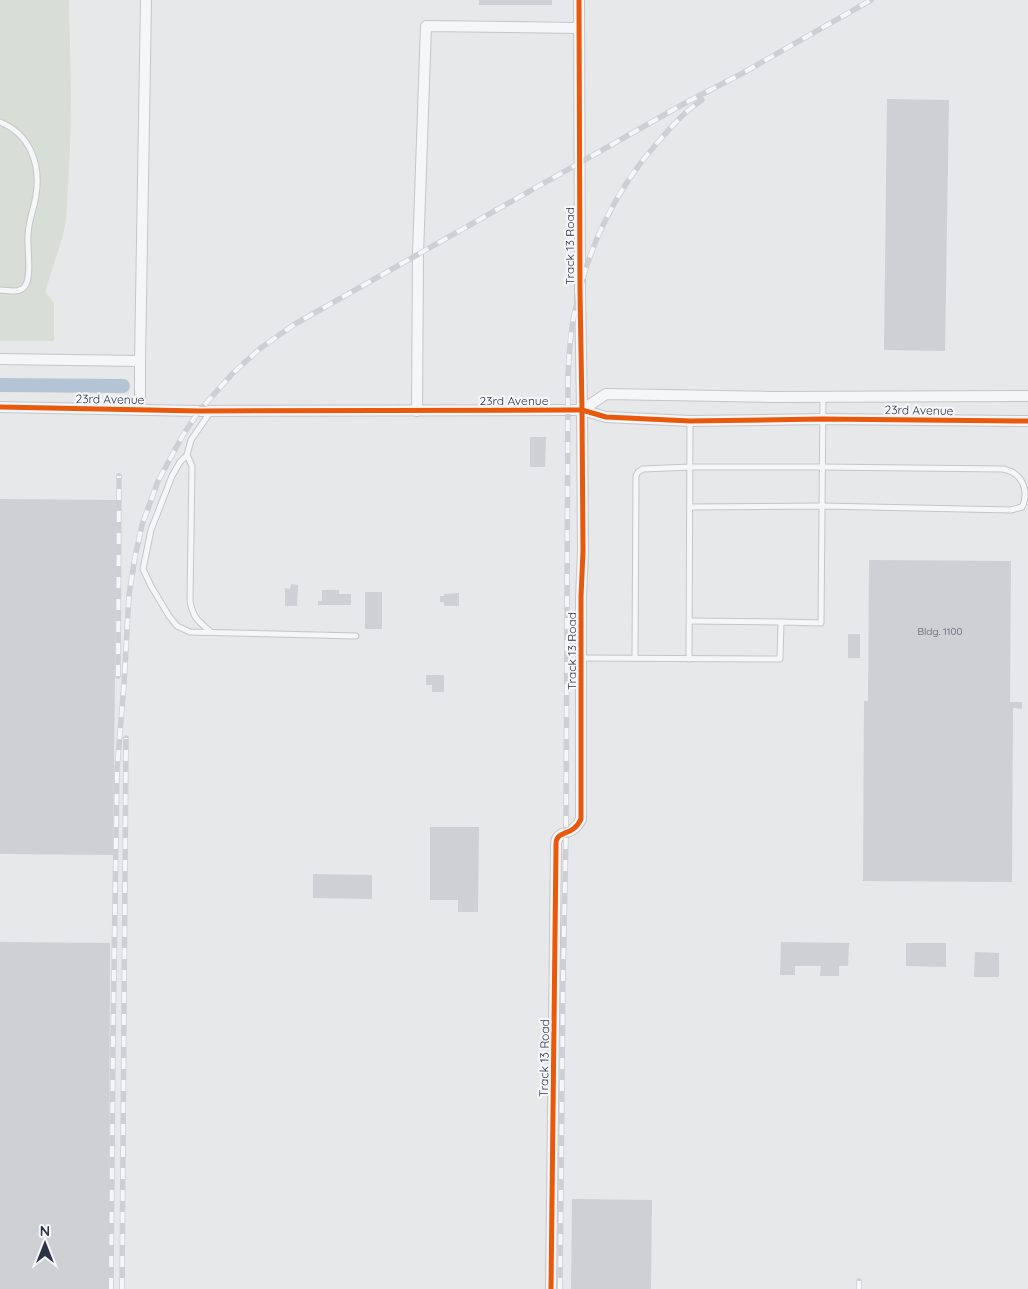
<svg xmlns="http://www.w3.org/2000/svg" width="1028" height="1289" viewBox="0 0 1028 1289" font-family="Quicksand,sans-serif">
<style>
.green{fill:#d6ded6}
.lines{fill:none;stroke-linecap:round;stroke-linejoin:round}
.canal{stroke:#b4c4d5;stroke-width:14}
.building{fill:#ced0d3}
.lane-casing{stroke:#c4c6c8;stroke-width:7}
.street-casing{stroke:#c4c6c8;stroke-width:12}
.lane{stroke:#f5f6f7;stroke-width:5}
.street{stroke:#f5f6f7;stroke-width:10}
.rail-casing{stroke:#cecfd2;stroke-width:5.5}
.rail{stroke:#f4f6f9;stroke-width:4;stroke-dasharray:11;stroke-linecap:butt}
.cycleway-casing{stroke:#f4f6f9;stroke-width:8}
.cycleway{stroke:#e8590c;stroke-width:5}
.labels{text-anchor:middle;dominant-baseline:central;stroke-width:4.5;stroke-linejoin:round;paint-order:stroke}
.number-label{font-size:10px;fill:#545c69}
.street-label{font-size:12px;fill:#2b3445;stroke:#f4f6f9}
</style>
<rect width="100%" height="100%" fill="#e6e8ea"/>
<path class="green" d="M0,0H69L71,95L70,149L66,220L63,235L45,292L54,303V341H0Z"/>
<g class="lines">
<path class="canal" d="M0,385L123,386"/>
</g>
<g class="building">
<rect x="479" y="0" width="73" height="5"/>
<path d="M887,99L949,100L945,351L884,350Z"/>
<path d="M530,437H546L545,467H530Z"/>
<path d="M0,499L117,500L113,855L0,854Z"/>
<path d="M869,560L1011,561L1010,702H1022V709L1013,708L1012,882L863,881L864,701H868Z"/>
<path d="M291,584L298,585L297,606H285V588L290,589Z"/>
<path d="M322,590H339V594H351V605H318V601H322Z"/>
<rect x="365" y="592" width="17" height="37"/>
<path d="M459,593V606H444V602H440V596H444V594Z"/>
<rect x="848" y="634" width="12" height="24"/>
<path d="M426,675H444V692H432V685H426Z"/>
<path d="M430,827H479L478,912H458V900H430Z"/>
<path d="M313,874L372,875V899L313,898Z"/>
<path d="M0,942L110,943L109,1289H0Z"/>
<path d="M781,942L849,943L848,966H839V976H820L821,966H795V975H780Z"/>
<path d="M906,943H946V967L906,966Z"/>
<path d="M975,952L999,953V977H974Z"/>
<path d="M572,1199L652,1200L651,1289H571Z"/>
</g>
<g class="lines">
<defs>
<g id="lane">
<path d="M0,122C30,134 41,164 36,195C34,209 28,222 28,236C27,248 32,276 25,286C20,294 8,290 0,290"/>
<path d="M211,411L191,440L187,455L180,462L172,476L151,530L143,569L151,586L169,616L177,626L190,632L356,636"/>
<path d="M187,455L192,466L190,601C193,618 198,621 211,632"/>
<path d="M690,621L781,622"/>
<path d="M581,658L780,659L781,622L821,623L823,397"/>
<path d="M635,658L636,476L638,472L643,469L691,467H822L1003,469C1007,470 1012,471 1015,474C1025,481 1028,496 1022,507L1011,510L822,506L690,507"/>
<path d="M689,659L690,421"/>
</g>
<g id="street">
<path d="M0,359L140,361"/>
<path d="M0,407L199,411L567,410H582L606,417L690,421L822,419L1028,421"/>
<path d="M140,410V361L146,0"/>
<path d="M582,410L606,394L773,397L1028,396"/>
<path d="M417,411L418,254L426,26L578,28"/>
<path d="M551,1289L556,847C556,846 556,840 557,839C560,831 574,835 581,819V597L583,551L582,410L580,290L579,0"/>
</g>
</defs>
<use href="#lane" class="lane-casing"/>
<use href="#street" class="street-casing"/>
<use href="#lane" class="lane"/>
<use href="#street" class="street"/>
<defs>
<g id="rail">
<path d="M118,676L119,476"/>
<path d="M859,1281V1289"/>
<path d="M111,1289L113,1039L117,770L124,684L129,595L135,557L142,525L158,481L183,435L199,411L233,373L262,347L295,324L687,102L743,73L871,0"/>
<path d="M122,1289L126,738"/>
<path d="M560,1289L563,978L566,833L568,376C569,354 570,332 575,311C587,249 615,190 658,142C671,127 685,111 702,100"/>
</g>
</defs>
<use href="#rail" class="rail-casing"/>
<use href="#rail" class="rail"/>
<defs>
<g id="cycleway">
<path d="M0,407L199,411L567,410H582L606,417L690,421L822,419L1028,421"/>
<path d="M551,1289L556,847C556,846 556,840 557,839C560,831 574,835 581,819V597L583,551L582,410L580,290L579,0"/>
</g>
</defs>
<use href="#cycleway" class="cycleway-casing"/>
<use href="#cycleway" class="cycleway"/>
</g>
<g class="labels">
<g class="number-label">
<text x="940" y="631">Bldg. 1100</text>
</g>
<g class="street-label">
<text transform="translate(569 246) rotate(-90)">Track 13 Road</text>
<text transform="translate(110 399) rotate(1)">23rd Avenue</text>
<text x="514" y="400">23rd Avenue</text>
<text transform="translate(919 410) rotate(1)">23rd Avenue</text>
<text transform="translate(571 651) rotate(-90)">Track 13 Road</text>
<text transform="translate(544 1058) rotate(-89)">Track 13 Road</text>
</g>
</g>
<g transform="translate(45 1244)" stroke="#f4f6f9" stroke-width="4" paint-order="stroke">
<path d="M0-4L9 19L0 12L-9 19Z" fill="#2b3445"/>
<text y="-8" font-size="14" font-weight="bold" text-anchor="middle" fill="#2b3445">N</text>
</g>
</svg>
